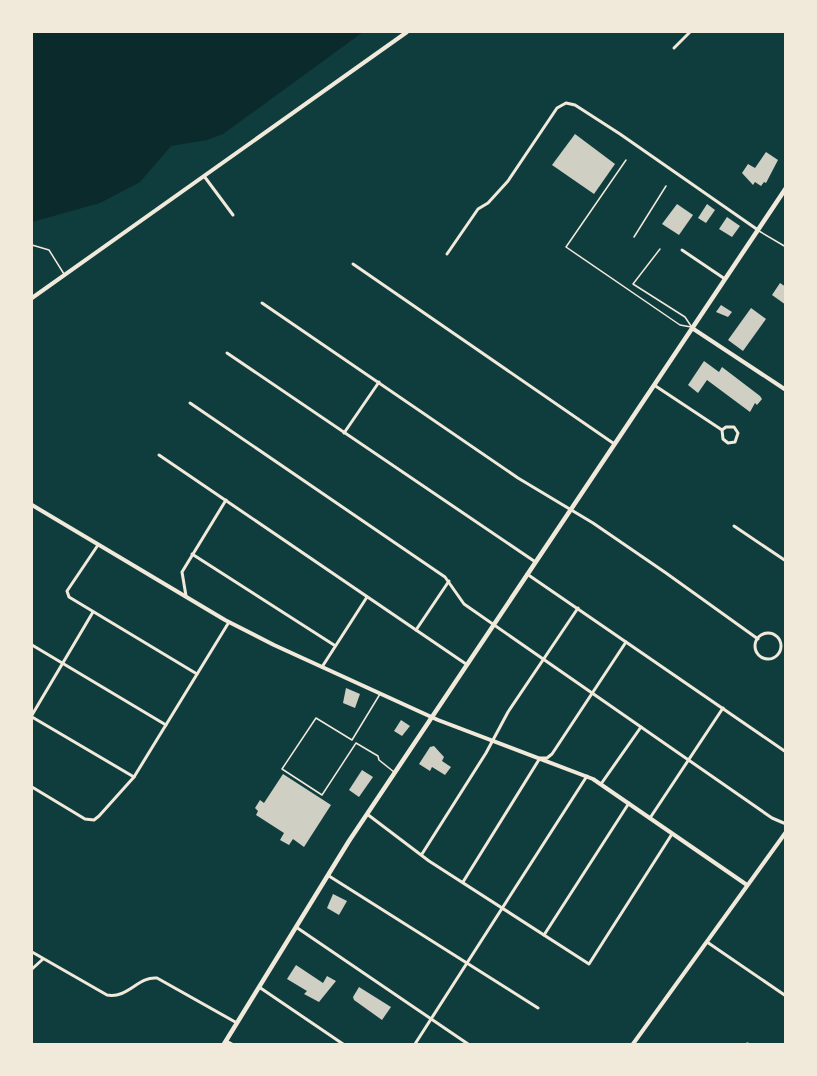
<svg xmlns="http://www.w3.org/2000/svg" width="817" height="1076" viewBox="0 0 817 1076" font-family="'Work Sans',sans-serif">
<style>
.water{fill:#0a2a2b}
.building{fill:#cfcfc3}
.lines{fill:none;stroke-linecap:round;stroke-linejoin:round}
.service{stroke:#f1e9da;stroke-width:1.5}
.minor{stroke:#f1e9da;stroke-width:3}
.tertiary{stroke:#f1e9da;stroke-width:4}
.secondary{stroke:#f1e9da;stroke-width:4}
.trunk{stroke:#f1e9da;stroke-width:4.5}
</style>
<rect width="100%" height="100%" fill="#0f3d3e"/>
<path class="water" d="M32,32H363L223,134L207,140L171,146L140,182L100,203L32,222Z"/>
<g class="building">
<path d="M575,134L615,164L594,194L552,165Z"/>
<path d="M766,152L778,160L766,183L764,182L761,186L755,182L753,185L742,173L748,164L755,168Z"/>
<path d="M677,204L693,215L679,235L662,224Z"/>
<path d="M707,204L715,210L706,223L698,218Z"/>
<path d="M727,217L740,226L732,237L719,229Z"/>
<path d="M780,283L786,287V305L772,295Z"/>
<path d="M721,305L732,312L728,317L716,312Z"/>
<path d="M751,308L766,319L743,351L728,340Z"/>
<path d="M704,361L719,372L722,367L760,396L762,399L757,405L755,403L750,412L707,380L698,393L688,385Z"/>
<path d="M346,688L360,694L355,708L343,703Z"/>
<path d="M401,720L410,726L402,736L394,731Z"/>
<path d="M434,746L444,757L442,761L451,767L445,775L432,767L430,771L419,764L430,747Z"/>
<path d="M362,770L373,777L359,797L349,790Z"/>
<path d="M283,774L331,805L304,847L293,839L289,845L280,840L284,833L256,815L258,811L255,808L260,800L264,803Z"/>
<path d="M333,894L347,901L339,915L327,908Z"/>
<path d="M296,965L323,983L327,976L336,981L319,1002L304,994L307,991L287,979Z"/>
<path d="M359,987L391,1007L382,1020L354,1000L353,997Z"/>
</g>
<g class="lines">
<g class="service">
<path d="M626,160L566,247L680,325L691,327"/>
<path d="M759,231L786,247"/>
<path d="M634,237L666,186"/>
<path d="M32,245L49,250L64,274"/>
<path d="M660,249L633,284L685,317L691,326"/>
<path d="M380,694L352,740L316,718L282,769L322,795L356,743L378,756L379,760L394,772"/>
</g>
<g class="minor">
<path d="M674,48L690,32"/>
<path d="M204,176L233,215"/>
<path d="M682,250L725,279"/>
<path d="M447,254L478,209L488,203L508,181L557,108L566,103L575,105L620,134L758,230"/>
<path d="M353,264L613,443"/>
<path d="M262,303L518,478L593,523L666,573L758,639"/>
<path d="M227,353L534,561"/>
<path d="M654,385L722,430L723,439L728,443L735,442L738,433L734,427H726L722,430"/>
<path d="M190,403L445,577L464,604L772,818L786,824"/>
<path d="M344,433L379,382"/>
<path d="M159,455L466,664"/>
<path d="M734,526L786,561"/>
<path d="M98,545L67,591L69,597L197,674"/>
<path d="M192,554L334,645"/>
<path d="M527,574L786,752"/>
<path d="M186,596L182,572L226,500"/>
<path d="M416,630L449,581"/>
<circle cx="768" cy="646" r="13"/>
<path d="M32,645L166,725"/>
<path d="M322,667L367,597"/>
<path d="M32,715L93,612"/>
<path d="M32,717L134,777"/>
<path d="M601,784L641,727"/>
<path d="M32,787L85,819L94,820L99,816L134,777L229,622"/>
<path d="M367,814L429,861L589,964L672,834"/>
<path d="M650,818L723,708"/>
<path d="M422,854L486,753L508,712L578,608"/>
<path d="M329,876L538,1008"/>
<path d="M463,882L540,758H547L552,754L626,642"/>
<path d="M296,927L468,1044"/>
<path d="M544,935L629,803"/>
<path d="M707,942L786,996"/>
<path d="M32,952L107,995C128,999 138,976 157,978L237,1023"/>
<path d="M32,969L43,959"/>
<path d="M259,987L343,1044"/>
<path d="M226,1041L232,1044"/>
<path d="M415,1044L587,776"/>
<path d="M747,1044H748"/>
</g>
<g class="tertiary">
<path d="M32,505L225,620L274,645L438,720L593,779L747,885"/>
<path d="M633,1044L786,832"/>
</g>
<g class="secondary">
<path d="M32,298L407,32"/>
<path d="M692,328L786,390"/>
</g>
<path class="trunk" d="M224,1044L349,841L786,188"/>
</g>
<rect width="817" height="1076" fill="none" stroke="#f1e9da" stroke-width="66"/>
</svg>
